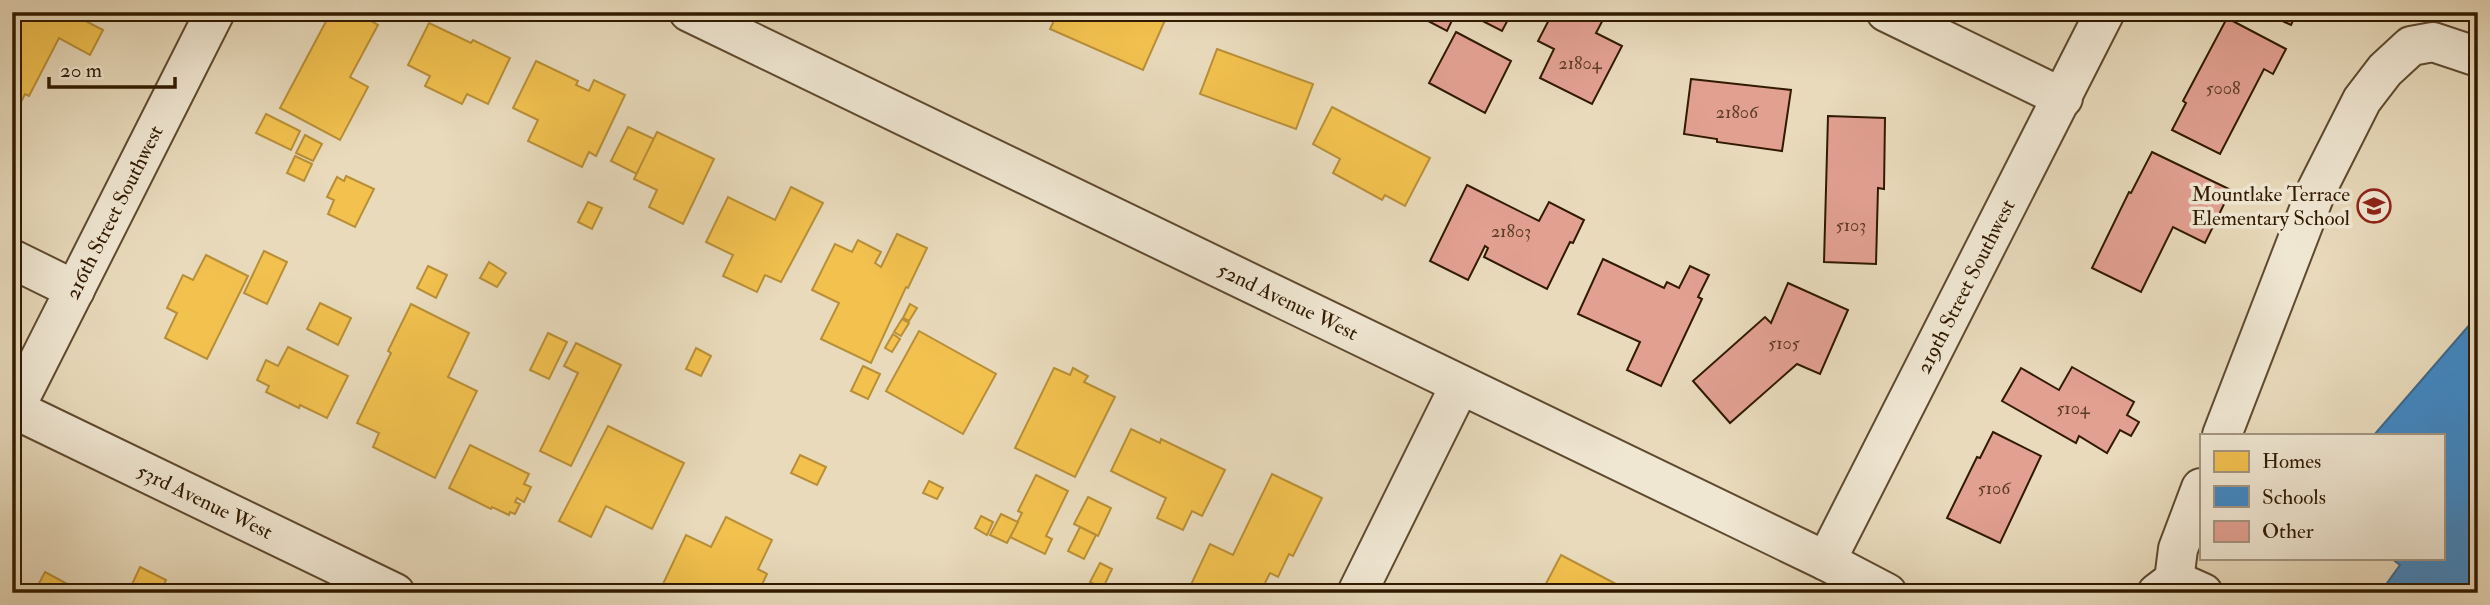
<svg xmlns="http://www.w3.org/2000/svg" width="2490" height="605" viewBox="0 0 2490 605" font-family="'IM FELL Double Pica',serif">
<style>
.homes{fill:#f2c14e;stroke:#b88f37;stroke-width:2}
.schools{fill:#3f88c5;stroke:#3b678a;stroke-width:2}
.building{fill:#e2a091;stroke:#311a00;stroke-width:2}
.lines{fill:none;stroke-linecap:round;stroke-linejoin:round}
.minor-casing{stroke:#5f4a2f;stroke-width:42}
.minor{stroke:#f0e7d3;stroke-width:38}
.labels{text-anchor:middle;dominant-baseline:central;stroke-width:7;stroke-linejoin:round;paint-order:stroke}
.number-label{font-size:18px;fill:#5d3c24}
.poi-label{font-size:21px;fill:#311a00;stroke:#f0e7d3;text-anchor:end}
.street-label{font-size:21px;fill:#311a00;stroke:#f0e7d3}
</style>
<rect width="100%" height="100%" fill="#e8dabb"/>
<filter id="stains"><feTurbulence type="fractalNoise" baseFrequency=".00286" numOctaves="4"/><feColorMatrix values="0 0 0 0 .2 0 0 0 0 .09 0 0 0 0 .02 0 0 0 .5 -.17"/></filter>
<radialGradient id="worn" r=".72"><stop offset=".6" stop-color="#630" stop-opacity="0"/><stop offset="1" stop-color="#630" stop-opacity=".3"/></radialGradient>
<g class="homes">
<path d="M12,12H73L72,14L103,30L90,55L59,38L29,96L25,94L12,120Z"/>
<path d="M331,12H355L378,25L350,77L368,87L340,140L280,108Z"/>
<path d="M905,12H925L921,20Z"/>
<path d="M1058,12H1153L1166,18L1143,70L1050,29Z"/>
<path d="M429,23L471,43L473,40L510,58L488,104L467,94L462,104L425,86L430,76L408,65Z"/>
<path d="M1217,49L1313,84L1296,129L1200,94Z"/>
<path d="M536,61L578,81L576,85L589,91L594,80L625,95L596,156L589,152L582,167L528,141L538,120L513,108Z"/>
<path d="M1332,107L1430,158L1405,206L1385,195L1382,200L1333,173L1340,159L1313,144Z"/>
<path d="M266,114L300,131L291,150L256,133Z"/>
<path d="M628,127L654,139L637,174L611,161Z"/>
<path d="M657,132L714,159L683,224L649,207L657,190L634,179Z"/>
<path d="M305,135L322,144L313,161L296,153Z"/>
<path d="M295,156L312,164L304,181L287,173Z"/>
<path d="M346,176L374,189L355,227L328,214L334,200L327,197L337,177L344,181Z"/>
<path d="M791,187L823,203L781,282L765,275L757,292L723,276L733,255L706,242L728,197L775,220Z"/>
<path d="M588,202L602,208L592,229L578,222Z"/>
<path d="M897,234L927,248L908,288L906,287L871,363L821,339L839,303L812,290L835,244L852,252L858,240L881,252L875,263L881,267Z"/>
<path d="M264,251L287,262L267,304L244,293Z"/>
<path d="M206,255L248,276L207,359L165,338L177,313L167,308L183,275L193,280Z"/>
<path d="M489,262L506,273L497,287L480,278Z"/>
<path d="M428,266L447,275L436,298L417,288Z"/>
<path d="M320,303L351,318L338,345L307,329Z"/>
<path d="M411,304L469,333L448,377L477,391L435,478L373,447L379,433L357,423L391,353L388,351Z"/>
<path d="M910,304L917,308L909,321L903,318Z"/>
<path d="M902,319L909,323L901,336L894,332Z"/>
<path d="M919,331L996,374L963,434L886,391Z"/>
<path d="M548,333L567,342L549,379L530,370Z"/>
<path d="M893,334L900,339L892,352L885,348Z"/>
<path d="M576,343L621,365L571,466L540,451L578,373L564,366Z"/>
<path d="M288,347L348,376L327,418L300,405L299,408L266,392L269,386L257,380L266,360L278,366Z"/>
<path d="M696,348L711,356L701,376L686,369Z"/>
<path d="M863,366L880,374L868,399L851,391Z"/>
<path d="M1054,368L1070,375L1073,368L1088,376L1084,382L1115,397L1075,477L1015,448Z"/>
<path d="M608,426L684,463L652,529L606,506L591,537L559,521Z"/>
<path d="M1131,429L1160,443L1161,439L1225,470L1202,516L1192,511L1183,530L1157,518L1166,498L1111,471Z"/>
<path d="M470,445L529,474L524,484L531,487L524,502L517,498L515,502L520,504L515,514L510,512L509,515L492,507L491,509L449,488Z"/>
<path d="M800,455L826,467L817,485L791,473Z"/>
<path d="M1272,474L1322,498L1293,556L1289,554L1278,577L1270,573L1260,593H1187L1210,544L1233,555Z"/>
<path d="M1036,475L1068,491L1046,536L1052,539L1045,554L1010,537L1022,513L1018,511Z"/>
<path d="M929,481L943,488L937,499L923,493Z"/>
<path d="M1088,497L1111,508L1098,536L1074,524Z"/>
<path d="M1001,514L1018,522L1007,543L990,535Z"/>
<path d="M981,516L993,522L987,535L975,528Z"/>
<path d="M726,517L772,540L758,569L767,574L758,593H681L663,584L686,535L711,547Z"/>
<path d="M1080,527L1096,535L1084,559L1068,551Z"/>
<path d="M1561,555L1633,593H1541Z"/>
<path d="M1100,563L1112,569L1103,588L1090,582Z"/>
<path d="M140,567L166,580L160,593H128Z"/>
<path d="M45,572L84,593H29L31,589L35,591Z"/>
<path d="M824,586L838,593H820Z"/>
</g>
<path class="schools" d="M2478,315V593H2392L2385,586L2400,565L2391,558H2443V435H2374Z"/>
<g class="building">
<path d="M1411,12H1456L1447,31Z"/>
<path d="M1465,12H1512L1502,31Z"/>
<path d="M1553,12H1607L1596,33L1622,46L1592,104L1540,78L1554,49L1538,41Z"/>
<path d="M2263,12H2297L2291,25Z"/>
<path d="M2227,18L2286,49L2273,74L2264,69L2220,154L2172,130L2186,103L2183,101Z"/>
<path d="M1456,32L1511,61L1485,113L1429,83Z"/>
<path d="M1691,79L1791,90L1782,151L1717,142V139L1684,134Z"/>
<path d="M1828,116L1885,118L1884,189L1878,188L1876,264L1824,262Z"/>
<path d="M2152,152L2231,190L2205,243L2173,227L2141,292L2092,268L2129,192L2131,193Z"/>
<path d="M1467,185L1539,221L1549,202L1584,220L1573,243L1570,242L1547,289L1484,257L1488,248L1485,246L1468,280L1430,261Z"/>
<path d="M1603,259L1664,288L1667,282L1679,288L1690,266L1709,275L1698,297L1702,299L1661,386L1627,370L1640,342L1578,314Z"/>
<path d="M1788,283L1848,310L1820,374L1797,364L1730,423L1693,381L1765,317L1771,323Z"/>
<path d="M2072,367L2134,402L2127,415L2139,422L2131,436L2120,430L2107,453L2079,436L2076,443L2002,401L2021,368L2059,390Z"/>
<path d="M1993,432L2041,456L2000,543L1947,518L1977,457L1980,458Z"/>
</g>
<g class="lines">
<defs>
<g id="minor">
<path id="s1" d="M689,12L1826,561L1887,593"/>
<path d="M1886,12L2063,98"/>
<path d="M12,259L75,290"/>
<path id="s2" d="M14,409L395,593"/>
<path id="s3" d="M12,414L215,12"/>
<path d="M2222,435L2317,189L2362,100L2385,70L2411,46L2433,42L2478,57"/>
<path id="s4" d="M1826,561L2105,12"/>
<path d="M2174,580L2203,593"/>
<path d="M1357,593L1460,385"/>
<path d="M2157,593L2174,580L2178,549L2201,488"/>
</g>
</defs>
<use href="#minor" class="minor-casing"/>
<use href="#minor" class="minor"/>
</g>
<defs>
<symbol id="school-ring" viewBox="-11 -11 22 22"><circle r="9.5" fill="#f0e7d3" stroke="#8f2418" stroke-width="1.5"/><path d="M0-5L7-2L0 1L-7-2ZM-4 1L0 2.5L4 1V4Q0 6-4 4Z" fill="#8f2418"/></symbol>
</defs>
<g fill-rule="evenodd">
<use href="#school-ring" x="2355" y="187" width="38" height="38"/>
</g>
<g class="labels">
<g class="number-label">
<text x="1580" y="63">21804</text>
<text x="2223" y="88">5008</text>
<text x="1737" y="112">21806</text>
<text x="1851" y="225">5103</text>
<text x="1511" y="231">21803</text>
<text x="1784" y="343">5105</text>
<text x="2073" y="408">5104</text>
<text x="1994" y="488">5106</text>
</g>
<g class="poi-label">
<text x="2350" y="194">Mountlake Terrace<tspan x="2350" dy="24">Elementary School</tspan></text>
</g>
<g class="street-label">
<text stroke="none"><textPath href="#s3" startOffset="226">216th Street Southwest</textPath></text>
<text stroke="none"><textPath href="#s4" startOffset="308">219th Street Southwest</textPath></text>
<text stroke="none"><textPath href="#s1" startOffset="665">52nd Avenue West</textPath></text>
<text stroke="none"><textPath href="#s2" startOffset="212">53rd Avenue West</textPath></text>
</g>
</g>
<rect width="2490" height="605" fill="none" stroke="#e8dabb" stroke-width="42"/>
<rect x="14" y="14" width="2462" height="577" fill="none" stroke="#311a00" stroke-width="3.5"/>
<rect x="21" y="21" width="2448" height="563" fill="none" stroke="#311a00" stroke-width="2"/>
<rect x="2200" y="434" width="245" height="126" fill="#f0e7d3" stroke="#a4957f" stroke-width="2"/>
<rect x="2214" y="451" width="35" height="21" fill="#f2c14e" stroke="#a4957f" stroke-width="2"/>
<text x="2262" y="468" font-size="21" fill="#311a00">Homes</text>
<rect x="2214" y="486" width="35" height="21" fill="#3f88c5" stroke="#a4957f" stroke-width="2"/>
<text x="2262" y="504" font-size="21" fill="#311a00">Schools</text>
<rect x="2214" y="521" width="35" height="21" fill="#e2a091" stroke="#a4957f" stroke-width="2"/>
<text x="2262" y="538" font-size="21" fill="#311a00">Other</text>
<path d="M49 77v10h126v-10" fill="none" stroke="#311a00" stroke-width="3.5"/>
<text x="60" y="77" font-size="21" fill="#311a00" stroke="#f0e7d3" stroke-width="5" paint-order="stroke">20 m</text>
<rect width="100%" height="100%" filter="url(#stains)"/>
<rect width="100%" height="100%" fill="url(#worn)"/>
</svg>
